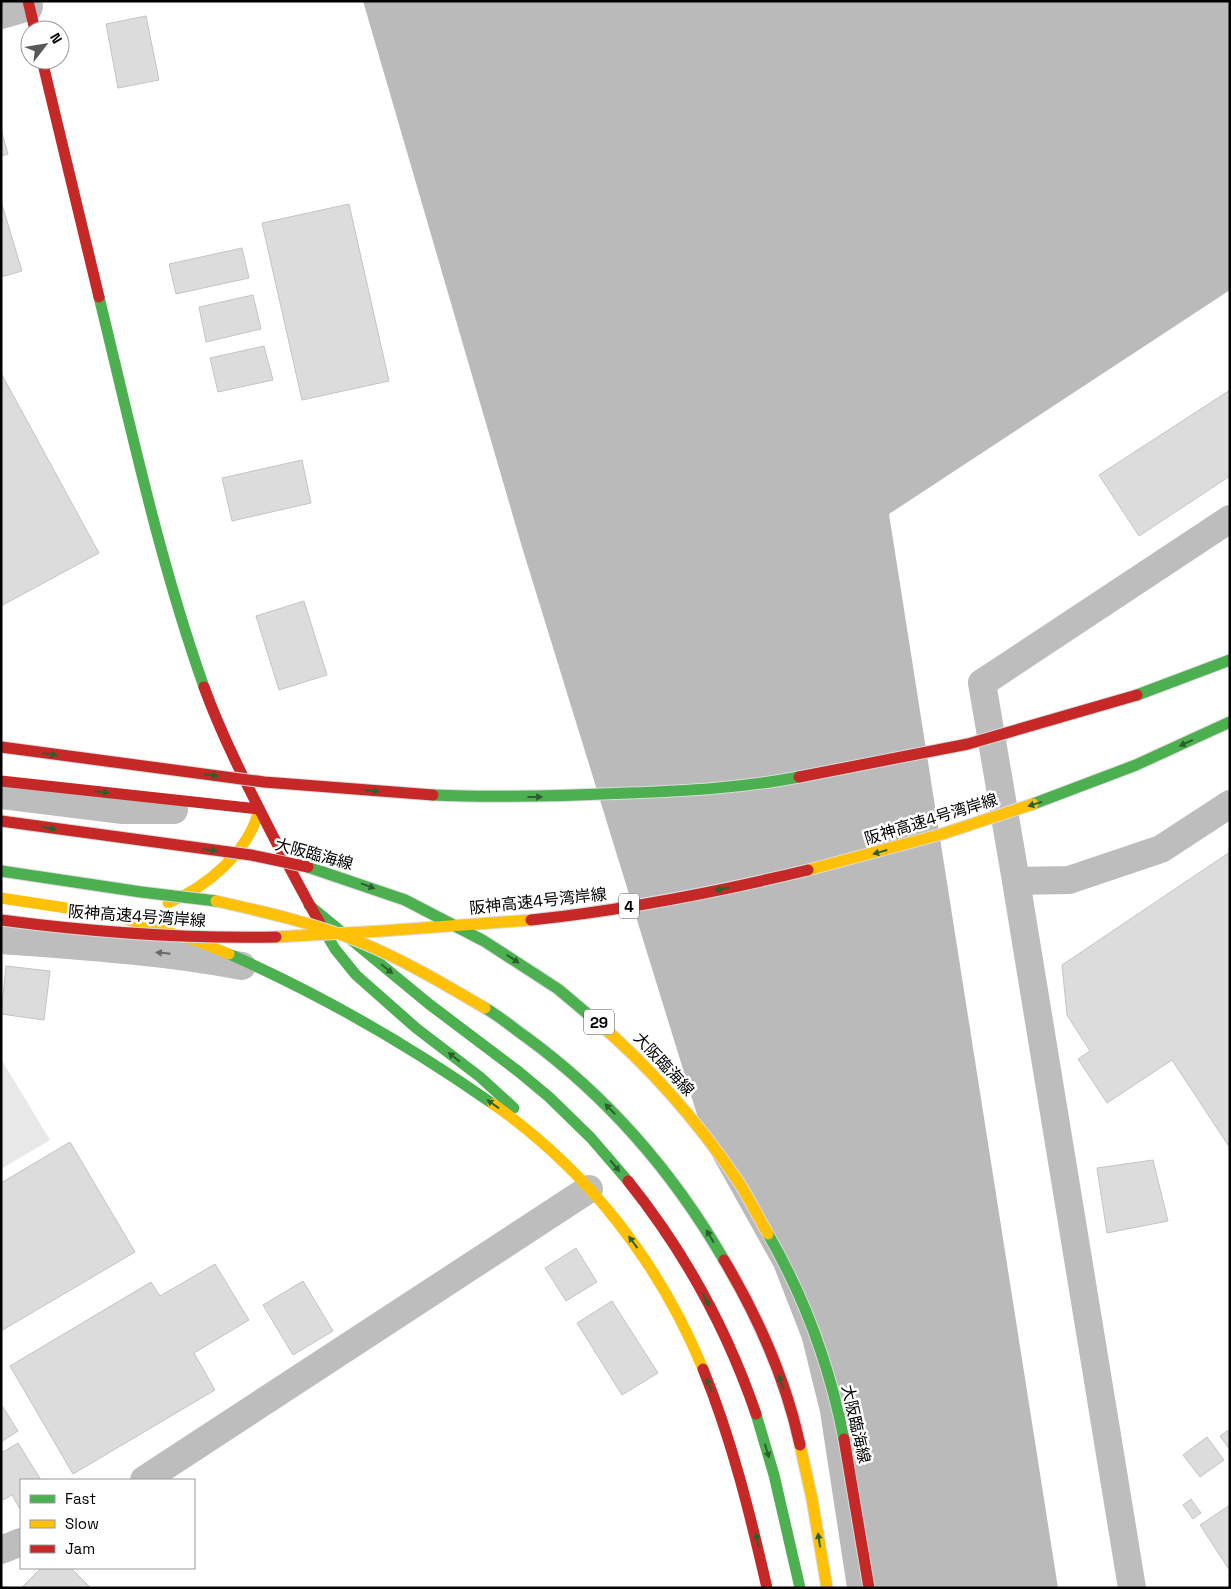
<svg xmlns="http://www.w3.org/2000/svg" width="1231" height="1589" viewBox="0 0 1231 1589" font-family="'Space Grotesk','Noto Sans JP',sans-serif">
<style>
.green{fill:#e8e8e8}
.water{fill:#bababa}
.building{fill:#dcdcdc;stroke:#c4c4c4}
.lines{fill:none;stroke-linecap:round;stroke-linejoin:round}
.street{stroke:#bdbdbd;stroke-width:28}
.fast{stroke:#4caf50;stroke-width:11}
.slow{stroke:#ffc107;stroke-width:11}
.jam{stroke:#c62828;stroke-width:11}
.fast-bridge-casing{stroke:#dbdbdb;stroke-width:13;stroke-linecap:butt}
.slow-bridge-casing{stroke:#dbdbdb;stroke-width:13;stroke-linecap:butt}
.jam-bridge-casing{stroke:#dbdbdb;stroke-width:13;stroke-linecap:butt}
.fast-bridge{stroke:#4caf50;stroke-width:11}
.slow-bridge{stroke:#ffc107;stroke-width:11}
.jam-bridge{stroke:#c62828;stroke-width:11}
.oneway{fill:#2a602c}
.oneway2{fill:#686868}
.labels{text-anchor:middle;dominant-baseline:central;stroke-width:5;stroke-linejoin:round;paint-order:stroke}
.shield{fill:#fff;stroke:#4c4c4c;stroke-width:1}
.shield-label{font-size:15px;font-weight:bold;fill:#000}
.street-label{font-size:16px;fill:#000;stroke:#fff}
</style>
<rect width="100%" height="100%" fill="#fff"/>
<path class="green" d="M1,1059L50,1140L1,1169Z"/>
<path class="water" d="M363,1H1230V290L889,514L1058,1588H847L820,1412L802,1339L774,1267L707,1147L522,547Z"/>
<g class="building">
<path d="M146,16L159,80L118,88L106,24Z"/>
<path d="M1,130L8,154L1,156Z"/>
<path d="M1,201L22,271L1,277Z"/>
<path d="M349,204L389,381L302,400L262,223Z"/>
<path d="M242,248L249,278L176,294L169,264Z"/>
<path d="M253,295L261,329L206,342L199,307Z"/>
<path d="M264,346L273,380L218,392L210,358Z"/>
<path d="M1,373L99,553L1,606Z"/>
<path d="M1230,390V476L1139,536L1099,475Z"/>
<path d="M302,460L311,503L232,521L222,478Z"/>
<path d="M304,601L327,675L279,690L256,616Z"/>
<path d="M1230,852V1148L1172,1060L1107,1103L1078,1059L1090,1051L1067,1015L1062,965Z"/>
<path d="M6,966L50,971L44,1020L1,1014Z"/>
<path d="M70,1142L135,1252L1,1331V1183Z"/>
<path d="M1153,1160L1168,1221L1107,1233L1097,1168Z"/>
<path d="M576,1248L597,1282L566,1301L545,1268Z"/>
<path d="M215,1264L249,1320L194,1353L215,1390L73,1474L10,1366L151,1282L160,1296Z"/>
<path d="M303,1281L333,1331L293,1355L263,1305Z"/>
<path d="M612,1301L658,1373L622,1395L577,1323Z"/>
<path d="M1,1404L18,1431L1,1442Z"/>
<path d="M1230,1429V1450L1220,1436Z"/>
<path d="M1207,1437L1224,1460L1200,1477L1183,1455Z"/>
<path d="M18,1443L41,1480H21V1508L20,1509L12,1495L1,1501V1453Z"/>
<path d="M1191,1499L1201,1513L1193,1519L1183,1505Z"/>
<path d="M1230,1505V1571L1200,1525Z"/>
<path d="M41,1568H71L91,1588H21Z"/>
</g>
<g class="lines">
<g class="street">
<path d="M1,15L29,7"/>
<path d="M1,795L123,810H174"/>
<path d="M1016,881L982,683L1230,519"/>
<path d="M1,940C82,946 162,951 242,966"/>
<path d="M144,1480L589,1189"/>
<path d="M1,1550L21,1542"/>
<path d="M1132,1588L1016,881L1069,880L1161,849L1230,804"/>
</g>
<g class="fast">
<path d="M99,297C131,428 159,560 204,687"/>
<path d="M309,905L429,1004L519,1072L549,1097L591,1138L628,1181"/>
<path d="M322,927L335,949L356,975L416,1028L480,1077L514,1108"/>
<path d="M229,954C322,995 410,1046 493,1104"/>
<path d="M756,1414L774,1475L800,1588"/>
</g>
<g class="slow">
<path d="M1,898L112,915L197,941L229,954"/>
<path d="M168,903C207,887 250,851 259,809"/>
<path d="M493,1104C588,1171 659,1262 703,1369"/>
</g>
<g class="jam">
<path d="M28,1L35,30"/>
<path d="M42,60L99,297"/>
<path d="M204,687C223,739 248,787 273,836C289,867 305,897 322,927"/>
<path d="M1,781L259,809"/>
<path d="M628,1181C684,1251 727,1329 756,1414"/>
<path d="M703,1369C732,1440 750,1514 767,1588"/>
</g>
<defs>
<g id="fast-bridge">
<path d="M1137,695L1230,660"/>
<path d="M433,795C498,798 563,796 628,793C685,791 742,788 799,777"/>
<path d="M1033,804L1136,765L1230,722"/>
<path d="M308,867L405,900L484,941L558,989L596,1021"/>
<path d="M1,871L141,892L216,901"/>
<path d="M485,1008C499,1016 512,1027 526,1037C608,1097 673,1172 724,1260"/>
<path d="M768,1234C805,1298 830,1368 844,1439"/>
</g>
<g id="slow-bridge">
<path d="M808,870L942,834L1033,804"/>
<path d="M216,901C265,912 314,923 360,942C404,960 444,984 485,1008"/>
<path d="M276,937L382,931L531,920"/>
<path d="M596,1021C650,1067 698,1122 738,1181C749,1198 758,1217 768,1234"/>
<path d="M800,1445L812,1499L827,1588"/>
</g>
<g id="jam-bridge">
<path d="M1,747L264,782L433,795"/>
<path d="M799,777L968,744L1137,695"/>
<path d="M1,821L251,855L308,867"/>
<path d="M1,920C92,932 183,939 276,937"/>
<path d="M531,920C624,910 717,892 808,870"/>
<path d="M724,1260C758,1317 786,1380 800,1445"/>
<path d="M844,1439L869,1588"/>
</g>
</defs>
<use href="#fast-bridge" class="fast-bridge-casing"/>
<use href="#slow-bridge" class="slow-bridge-casing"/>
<use href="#jam-bridge" class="jam-bridge-casing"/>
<use href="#fast-bridge" class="fast-bridge"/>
<use href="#slow-bridge" class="slow-bridge"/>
<use href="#jam-bridge" class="jam-bridge"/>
</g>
<defs><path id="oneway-solid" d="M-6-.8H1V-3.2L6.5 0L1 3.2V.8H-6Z" transform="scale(1.25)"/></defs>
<g class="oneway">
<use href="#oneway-solid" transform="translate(1186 743) rotate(155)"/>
<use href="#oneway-solid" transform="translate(50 754) rotate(8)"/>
<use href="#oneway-solid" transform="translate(211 775) rotate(8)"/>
<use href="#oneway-solid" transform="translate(372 791) rotate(5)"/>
<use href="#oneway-solid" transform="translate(102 792) rotate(6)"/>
<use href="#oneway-solid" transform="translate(535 797)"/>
<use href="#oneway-solid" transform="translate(1035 804) rotate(163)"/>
<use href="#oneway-solid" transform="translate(49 828) rotate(9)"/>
<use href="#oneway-solid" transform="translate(210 850) rotate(8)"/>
<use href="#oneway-solid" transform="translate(880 852) rotate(164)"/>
<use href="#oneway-solid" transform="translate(368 886) rotate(20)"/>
<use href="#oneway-solid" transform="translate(722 889) rotate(169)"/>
<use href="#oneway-solid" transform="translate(513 959) rotate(34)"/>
<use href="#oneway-solid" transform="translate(387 969) rotate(39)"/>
<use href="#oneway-solid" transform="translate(454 1057) rotate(-142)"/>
<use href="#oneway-solid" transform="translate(493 1104) rotate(-144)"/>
<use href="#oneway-solid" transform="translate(610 1109) rotate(-134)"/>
<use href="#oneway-solid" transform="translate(615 1166) rotate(50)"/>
<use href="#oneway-solid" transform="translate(710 1236) rotate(-120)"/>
<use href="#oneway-solid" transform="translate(633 1242) rotate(-126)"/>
<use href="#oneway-solid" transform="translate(706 1300) rotate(61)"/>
<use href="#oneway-solid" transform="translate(781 1382) rotate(-109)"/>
<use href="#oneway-solid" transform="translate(709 1385) rotate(-112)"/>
<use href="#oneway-solid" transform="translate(767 1451) rotate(73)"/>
<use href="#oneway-solid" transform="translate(757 1540) rotate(-102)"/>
<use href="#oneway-solid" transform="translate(819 1540) rotate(-99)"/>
</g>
<use class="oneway2" href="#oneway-solid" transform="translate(163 953) rotate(-174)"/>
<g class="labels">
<g class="shield">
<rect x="619" y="893.5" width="20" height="25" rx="4"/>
<rect x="584" y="1009.5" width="30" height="25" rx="4"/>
</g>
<g class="shield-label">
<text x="629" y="906">4</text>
<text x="599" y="1022">29</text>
</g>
<g class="street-label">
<text transform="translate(931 819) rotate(-17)">阪神高速4号湾岸線</text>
<text transform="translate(314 854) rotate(15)">大阪臨海線</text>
<text transform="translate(538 901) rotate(-6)">阪神高速4号湾岸線</text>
<text transform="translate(137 916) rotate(4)">阪神高速4号湾岸線</text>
<text transform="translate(664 1064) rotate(47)">大阪臨海線</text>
<text transform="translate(856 1424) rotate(77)">大阪臨海線</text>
</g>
</g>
<rect width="1231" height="1589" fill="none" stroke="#000000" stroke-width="5"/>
<rect x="20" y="1479" width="175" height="90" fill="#ffffff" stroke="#999999"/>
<rect x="30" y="1495" width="25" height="8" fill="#4caf50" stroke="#999999"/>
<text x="65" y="1504" font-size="15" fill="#000000">Fast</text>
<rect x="30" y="1520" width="25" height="8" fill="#ffc107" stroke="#999999"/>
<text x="65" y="1529" font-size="15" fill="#000000">Slow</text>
<rect x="30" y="1545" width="25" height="8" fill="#c62828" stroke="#999999"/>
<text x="65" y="1554" font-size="15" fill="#000000">Jam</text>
<g transform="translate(45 45) rotate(59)"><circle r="24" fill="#ffffff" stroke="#999999"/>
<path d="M0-4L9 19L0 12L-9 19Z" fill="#595959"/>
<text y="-8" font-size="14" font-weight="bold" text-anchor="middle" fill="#000000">N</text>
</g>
</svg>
